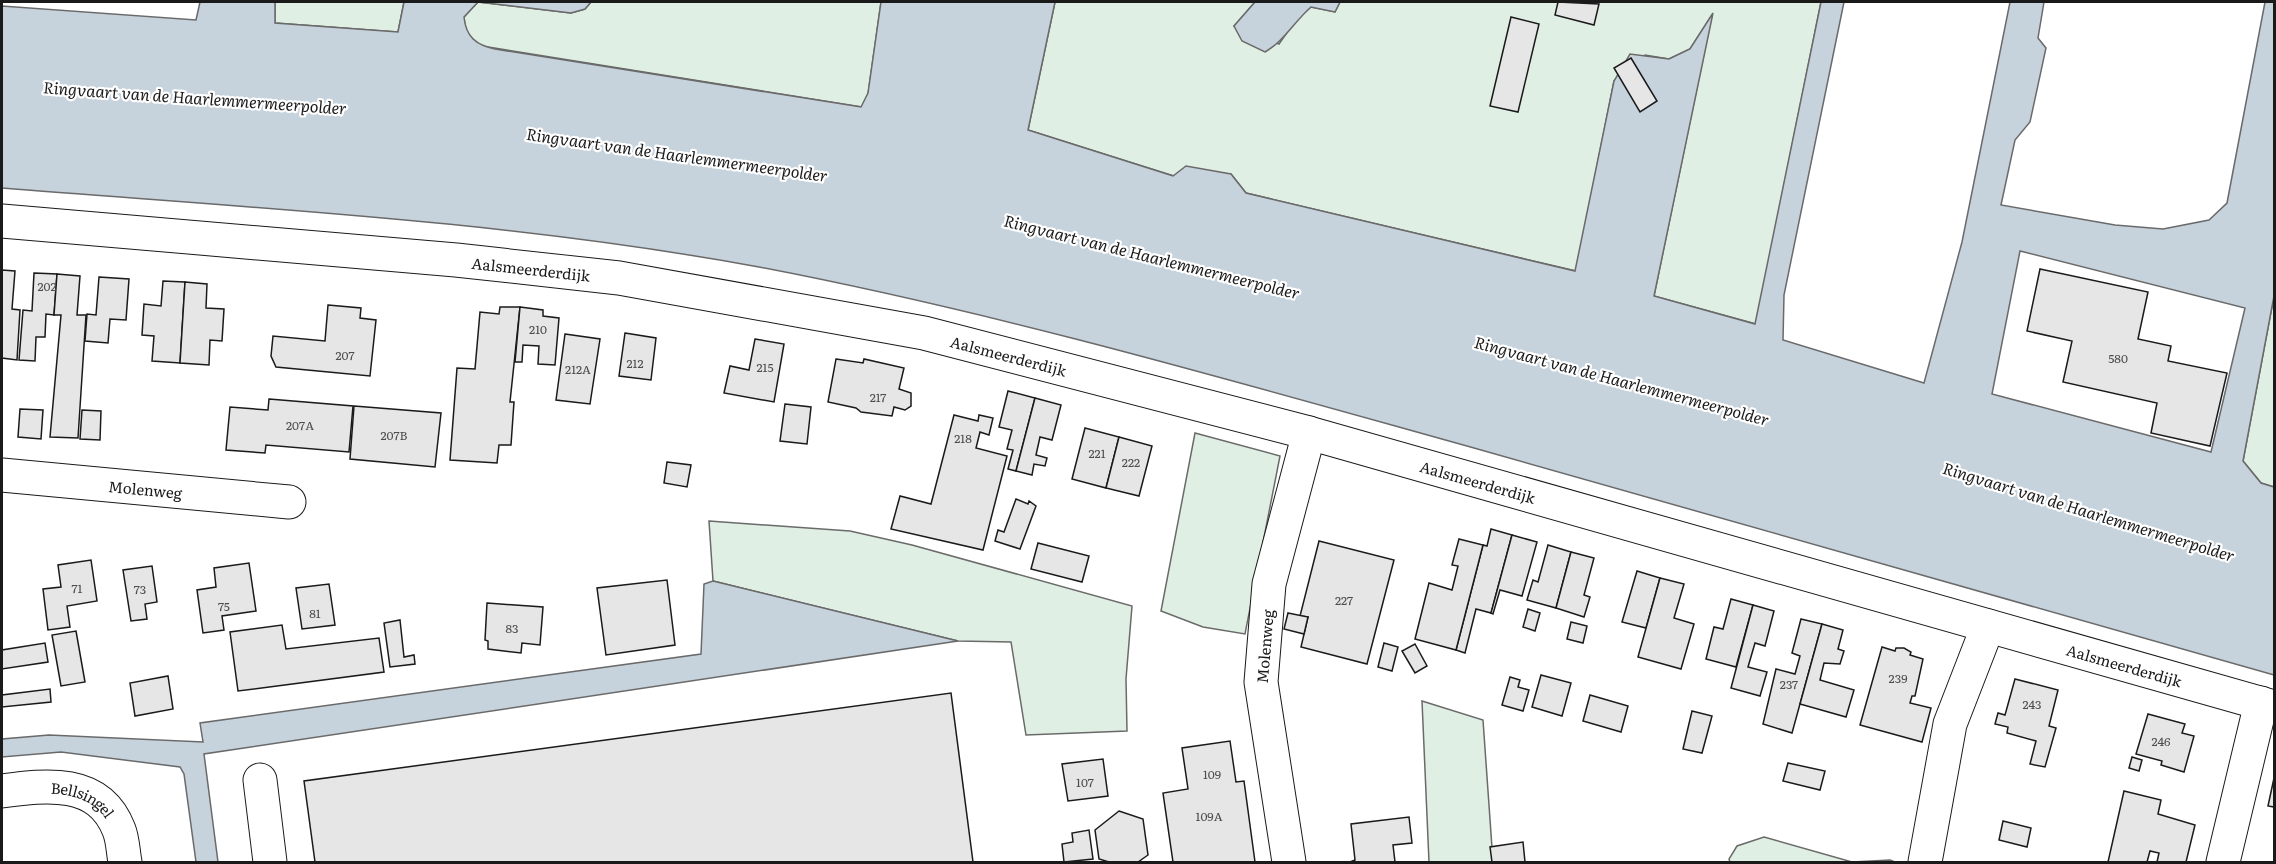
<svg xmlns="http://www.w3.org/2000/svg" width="2276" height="864" viewBox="0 0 2276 864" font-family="Literata,serif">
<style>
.green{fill:#e0efe3;stroke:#6a6a6a;stroke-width:1.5}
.water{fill:#c6d2dc;stroke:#6a6a6a;stroke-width:1.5;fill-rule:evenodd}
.building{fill:#e6e6e6;stroke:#1a1a1a;stroke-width:1.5}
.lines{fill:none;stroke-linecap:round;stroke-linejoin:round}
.minor-casing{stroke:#1a1a1a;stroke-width:35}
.minor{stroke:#fff;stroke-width:33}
.labels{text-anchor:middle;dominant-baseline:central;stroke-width:4.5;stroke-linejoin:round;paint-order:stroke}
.number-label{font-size:12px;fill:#4d4d4d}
.street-label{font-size:15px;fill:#1a1a1a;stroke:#fff}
.water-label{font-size:16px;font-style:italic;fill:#1a1a1a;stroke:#fff}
</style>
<rect width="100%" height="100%" fill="#fff"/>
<g class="green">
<path d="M275,2H404L398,32L275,23Z"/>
<path d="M478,2L571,13L585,9L591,2H881L868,94L862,107L482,46C470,38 465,33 464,17Z"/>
<path d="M1055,2H1255L1234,26L1279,44L1295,21L1311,7L1335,12L1340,2H1821L1756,324L1654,296L1712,15L1690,49L1669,59L1645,55L1614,81L1576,271L1246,193L1231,174L1174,176L1028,130Z"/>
<path d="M2274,296V487L2261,483L2243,461Z"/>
<path d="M1195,433L1280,456L1245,634L1203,627L1161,611Z"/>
<path d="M709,521L850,531L912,545L1132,606L1126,679L1127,731L1026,735L1011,642L958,641L713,581Z"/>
<path d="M1422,701L1483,720L1493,862H1429Z"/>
<path d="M1764,837L1852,862L1890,860L1895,862H1730L1729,859L1737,846Z"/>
</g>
<g class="water">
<path d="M200,2H275V23L398,32L404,2H591L585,9L571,13L478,2L464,17C466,37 476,45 495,49L861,107L868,93L881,2H1055L1028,130L1173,176L1186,166L1231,174L1246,193L1575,271L1614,81L1630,54L1669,59L1690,49L1713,13L1654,296L1755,324L1821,2H1844L1784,295L1783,340L1924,383L1962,242L2010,2H2044L2038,38L2046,48L2030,122L2015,140L2001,205L2115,225L2163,229L2209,220L2227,203L2265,2H2274V296L2243,461L2261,483L2274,487V675C2008,599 1741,524 1474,448C1237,382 1000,313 759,267C510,221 253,208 2,188V6L196,20ZM2020,251L2245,308L2211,452L1992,394Z"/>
<path d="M1255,2H1340L1335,12L1311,7C1294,22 1284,41 1265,52L1242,41L1234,26Z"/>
<path d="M713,581L958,641L204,754L218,862H196L184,774L180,767L61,752L2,757V739L49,735L203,742L200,723L701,654L704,584Z"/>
</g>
<g class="building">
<path d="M1558,2L1599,4L1594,25L1555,15Z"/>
<path d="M1511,17L1539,24L1518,112L1490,106Z"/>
<path d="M1631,58L1657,101L1640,112L1614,68Z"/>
<path d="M2040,269L2148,292L2138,339L2171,346L2168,361L2227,373L2210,446L2151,433L2157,403L2063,382L2072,341L2027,331Z"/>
<path d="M2,270L15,271L12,309L20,310L17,360L2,358Z"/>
<path d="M34,273L57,274L54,315L46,314L45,337H36L35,361L19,360L23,310L32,311Z"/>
<path d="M57,274L80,276L77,315H86L78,438L50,437L61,315H54Z"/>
<path d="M99,277L129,279L126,320L110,319L108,343L85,341L87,314L96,315Z"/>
<path d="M163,281L185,282L180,363L152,361L154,336L142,335L144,304L161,306Z"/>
<path d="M185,282L207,284L206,308L224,309L222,341L210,340L209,365L180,363Z"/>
<path d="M328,305L361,308L360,318L376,320L370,376L276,367L271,356L273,336L325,341Z"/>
<path d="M500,307H520L510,402H514L511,445H499L497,463L450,460L457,368L475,369L480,312L499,314Z"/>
<path d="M520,307L543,310V316L559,318L555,365L538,364L539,346L523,345L522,362H515Z"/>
<path d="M625,333L656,338L651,380L619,376Z"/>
<path d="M565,334L600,339L590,404L556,400Z"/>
<path d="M755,339L784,344L774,402L724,393L730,366L749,370Z"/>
<path d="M836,359L863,363L864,359L904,368L899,389L911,393V406L905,410L894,407L892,416L861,412L856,408L828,402Z"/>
<path d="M1008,391L1035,398L1016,471L1008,469L1013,450L1007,449L1012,430L999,427Z"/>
<path d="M1035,398L1061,405L1052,440L1040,437L1036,455L1047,458L1045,466L1034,464L1032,475L1016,471Z"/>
<path d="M269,399L353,406L349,452L266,445L265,453L226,450L230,407L268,410Z"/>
<path d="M785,404L811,407L807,444L780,441Z"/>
<path d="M354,406L441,413L435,467L350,459Z"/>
<path d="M20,409L43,410L41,439L18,437Z"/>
<path d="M82,410L101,411L100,440L80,439Z"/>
<path d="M954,415L978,421L979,415L993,418L989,435L980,432L976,448L1007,456L983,550L891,529L900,496L931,504Z"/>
<path d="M1085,428L1119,437L1106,488L1072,479Z"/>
<path d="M1119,437L1152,446L1139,496L1106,488Z"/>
<path d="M667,462L691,465L687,487L664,483Z"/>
<path d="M1016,499L1028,504L1029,501L1036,506L1020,549L995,541L998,530L1004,532Z"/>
<path d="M1491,529L1512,535L1491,613L1476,609L1465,653L1456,650L1483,545L1487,546Z"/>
<path d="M1512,535L1537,542L1522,596L1500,590L1493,614L1491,613Z"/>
<path d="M1459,539L1483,545L1456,650L1415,639L1429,583L1452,590L1458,566L1452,565Z"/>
<path d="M1319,541L1394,560L1367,664L1301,647L1308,617L1300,616Z"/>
<path d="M1038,543L1089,556L1082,582L1031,569Z"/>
<path d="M1548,545L1571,552L1556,608L1527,600L1533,580L1538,582Z"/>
<path d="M1571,552L1594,558L1584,595L1590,597L1584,617L1556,608Z"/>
<path d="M91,560L97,601L67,606L70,627L48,630L43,589L61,587L58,565Z"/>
<path d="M249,563L256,611L222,616L224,630L203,633L197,590L216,587L214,568Z"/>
<path d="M152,566L157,602L145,604L147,619L131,621L123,570Z"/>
<path d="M1637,571L1660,578L1646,628L1622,622Z"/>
<path d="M1660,578L1684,584L1674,618L1694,624L1681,669L1638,657Z"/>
<path d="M667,580L675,645L606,655L597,588Z"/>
<path d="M329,584L335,625L302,629L296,588Z"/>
<path d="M1731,599L1753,605L1736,667L1706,659L1714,627L1723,629Z"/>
<path d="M487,603L543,607L540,645L522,643L521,653L488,649V641L485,640Z"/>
<path d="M1753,605L1774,611L1765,646L1755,643L1748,667L1767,672L1760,696L1731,688Z"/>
<path d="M1528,609L1540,613L1535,631L1523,627Z"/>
<path d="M1288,613L1308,617L1304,634L1284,629Z"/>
<path d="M1801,619L1822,624L1792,733L1763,724L1776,669L1795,674L1800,656L1792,653Z"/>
<path d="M400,620L404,657L414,655L415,664L390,667L384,623Z"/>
<path d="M1571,622L1587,626L1583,643L1567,639Z"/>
<path d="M1822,624L1843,630L1838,649L1844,651L1840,664L1824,663L1820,680L1854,690L1846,717L1800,704Z"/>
<path d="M282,625L286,649L379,638L384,672L238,691L230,632Z"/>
<path d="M76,631L85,682L61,686L52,635Z"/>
<path d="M45,643L48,662L2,669V650Z"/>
<path d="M1384,643L1398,647L1392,671L1378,667Z"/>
<path d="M1415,644L1427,666L1415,673L1402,651Z"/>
<path d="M1882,647L1895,651L1896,648H1904L1911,652L1910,655L1923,659L1915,696H1912L1910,703L1931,708L1922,742L1860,725Z"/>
<path d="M1541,675L1571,683L1562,716L1532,707Z"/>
<path d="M168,676L173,709L135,716L130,683Z"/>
<path d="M1510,677L1520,680L1518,687L1529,690L1523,711L1502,705Z"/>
<path d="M2015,679L2058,690L2049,726L2056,728L2045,767L2030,764L2036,741L2007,733L2008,727L1995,724L1998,713L2005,715Z"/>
<path d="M50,689L51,702L2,707V695Z"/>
<path d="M951,693L973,862H315L304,781Z"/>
<path d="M1590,695L1628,706L1621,732L1583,721Z"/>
<path d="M1692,711L1712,716L1702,753L1683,749Z"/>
<path d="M2148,714L2185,724L2182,733L2194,736L2184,772L2161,765L2162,761L2136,754Z"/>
<path d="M1230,741L1236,782L1244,781L1255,862H1173L1163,793L1188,789L1182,748Z"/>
<path d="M2132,757L2142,760L2139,771L2129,768Z"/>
<path d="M1103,759L1108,796L1068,801L1062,764Z"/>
<path d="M1788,763L1825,771L1820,790L1783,781Z"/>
<path d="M2274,778V807L2268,806Z"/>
<path d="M2124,791L2161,800L2158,814L2195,825L2186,862H2157L2159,853L2150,851L2147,862H2108Z"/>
<path d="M1119,811L1143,819L1148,855L1138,862H1109L1099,859L1095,830Z"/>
<path d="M1409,817L1412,843L1393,845L1395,862H1350L1355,860L1351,824Z"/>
<path d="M2003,821L2031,828L2027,847L1999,840Z"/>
<path d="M1089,830L1093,859L1064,862L1062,844L1073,842L1072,833Z"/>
<path d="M1523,842L1525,862H1492L1490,847Z"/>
</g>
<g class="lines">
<defs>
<g id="minor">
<path id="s1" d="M2,221L456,260L619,278L924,333L1309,433L2274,707"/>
<path id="s2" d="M2,475L289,502"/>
<path d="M260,780L270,862"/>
<path id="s3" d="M2,791C46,785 99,778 119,830C123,840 123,852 125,862"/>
<path id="s4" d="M1289,862L1261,682L1269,584L1309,433"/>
<path d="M1925,862L1950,724L1988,626"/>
<path d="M2223,862L2261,703"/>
</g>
</defs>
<use href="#minor" class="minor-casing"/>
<use href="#minor" class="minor"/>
</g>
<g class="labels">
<g class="number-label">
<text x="47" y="286">202</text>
<text x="538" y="329">210</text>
<text x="345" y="355">207</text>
<text x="2118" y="358">580</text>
<text x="635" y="363">212</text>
<text x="765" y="367">215</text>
<text x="578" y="369">212A</text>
<text x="878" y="397">217</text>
<text x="300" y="425">207A</text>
<text x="394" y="435">207B</text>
<text x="963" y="438">218</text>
<text x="1097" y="453">221</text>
<text x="1131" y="462">222</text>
<text x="77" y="588">71</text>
<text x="140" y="589">73</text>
<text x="1344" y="600">227</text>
<text x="224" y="606">75</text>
<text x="315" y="613">81</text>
<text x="512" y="628">83</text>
<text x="1898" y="678">239</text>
<text x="1789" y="684">237</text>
<text x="2032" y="704">243</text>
<text x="2161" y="741">246</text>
<text x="1212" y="774">109</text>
<text x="1085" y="782">107</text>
<text x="1209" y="816">109A</text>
</g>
<g class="street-label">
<text stroke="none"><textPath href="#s1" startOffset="531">Aalsmeerderdijk</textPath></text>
<text stroke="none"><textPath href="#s1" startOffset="1017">Aalsmeerderdijk</textPath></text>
<text stroke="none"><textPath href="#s1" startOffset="1503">Aalsmeerderdijk</textPath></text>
<text stroke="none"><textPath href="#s2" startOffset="144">Molenweg</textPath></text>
<text stroke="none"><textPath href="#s4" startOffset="218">Molenweg</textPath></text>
<text stroke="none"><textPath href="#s1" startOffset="2175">Aalsmeerderdijk</textPath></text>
<text stroke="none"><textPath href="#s3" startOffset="84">Bellsingel</textPath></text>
</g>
<g class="water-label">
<text transform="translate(195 97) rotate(4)">Ringvaart van de Haarlemmermeerpolder</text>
<text transform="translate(677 154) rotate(8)">Ringvaart van de Haarlemmermeerpolder</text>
<text transform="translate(1152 256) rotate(14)">Ringvaart van de Haarlemmermeerpolder</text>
<text transform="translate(1622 380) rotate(15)">Ringvaart van de Haarlemmermeerpolder</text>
<text transform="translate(2089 511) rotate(17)">Ringvaart van de Haarlemmermeerpolder</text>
</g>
</g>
<rect width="2276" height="864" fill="none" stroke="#1a1a1a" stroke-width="6"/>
</svg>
